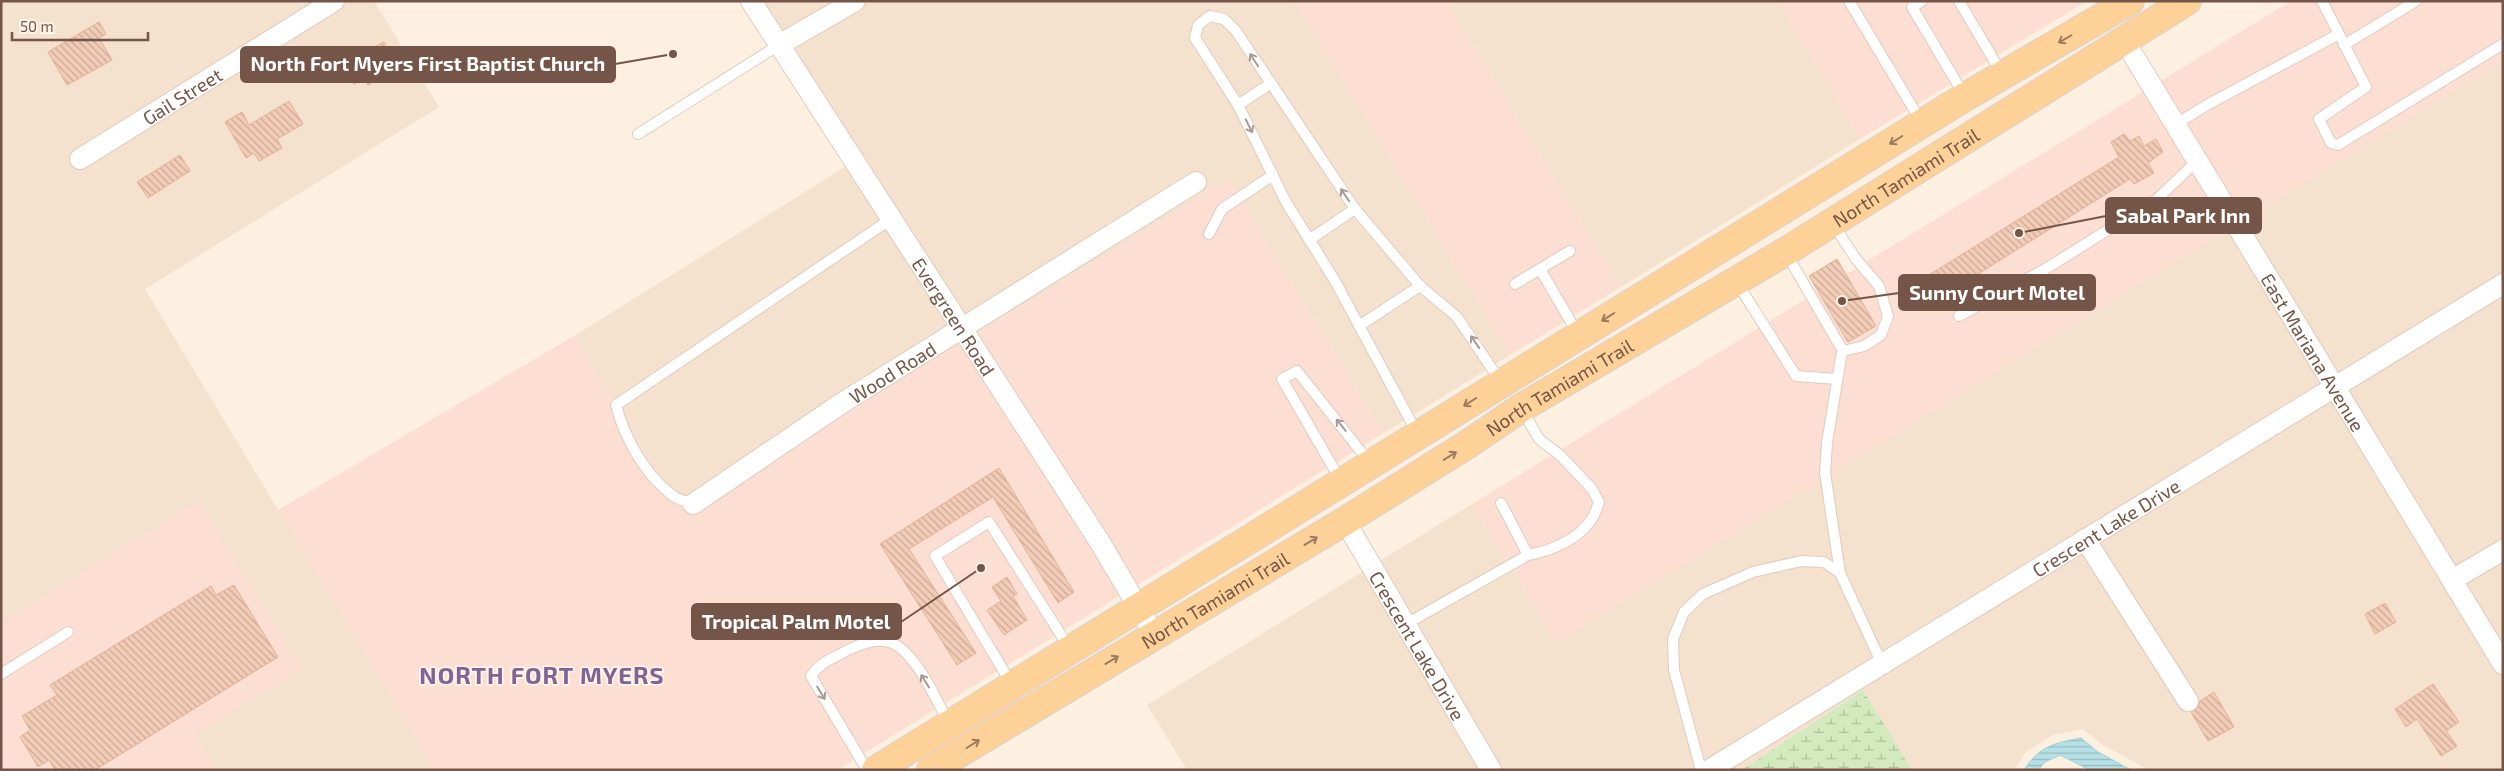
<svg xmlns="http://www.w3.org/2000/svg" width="2504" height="771" viewBox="0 0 2504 771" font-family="'Exo 2',sans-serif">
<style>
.residential{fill:#f4e1ce}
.commercial{fill:#fdded3}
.wetland{fill:url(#wetland-marsh)}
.water{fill:url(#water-rules);stroke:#9bd2d8}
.building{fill:url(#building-back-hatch);stroke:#e5b197}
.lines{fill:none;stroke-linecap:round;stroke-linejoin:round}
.service-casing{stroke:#e1ccbc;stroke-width:12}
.minor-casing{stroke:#e1ccbc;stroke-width:22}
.primary-casing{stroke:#dbd3cf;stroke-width:30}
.service{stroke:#fff;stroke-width:10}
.minor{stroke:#fff;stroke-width:20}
.primary{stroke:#fdd197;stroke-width:28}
.oneway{stroke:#9d7a5f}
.oneway2{stroke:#ac9991}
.labels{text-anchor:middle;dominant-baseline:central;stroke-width:4;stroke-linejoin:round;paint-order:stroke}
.street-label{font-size:19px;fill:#745547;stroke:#fff4e7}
.district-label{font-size:24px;font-weight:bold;letter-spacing:1px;fill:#836297;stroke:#fff4e7}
.leader{fill:none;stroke:#745547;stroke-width:2}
.callout-dot{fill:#745547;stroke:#fff4e7;stroke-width:2}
.callout{fill:#745547;stroke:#745547;stroke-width:2}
.callout-label{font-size:20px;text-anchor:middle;font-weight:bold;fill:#fff}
</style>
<defs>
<pattern id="wetland-marsh" width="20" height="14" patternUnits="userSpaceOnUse" patternTransform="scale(1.25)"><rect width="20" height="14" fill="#d3eabf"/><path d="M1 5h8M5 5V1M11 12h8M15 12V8" fill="none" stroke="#b0c09d"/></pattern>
<pattern id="water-rules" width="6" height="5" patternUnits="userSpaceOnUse" patternTransform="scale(1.25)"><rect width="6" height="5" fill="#b5e1e6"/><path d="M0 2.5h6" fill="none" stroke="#98b9bc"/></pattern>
<pattern id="building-back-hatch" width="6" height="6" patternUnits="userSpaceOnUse" patternTransform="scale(1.25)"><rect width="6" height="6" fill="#f2ccb7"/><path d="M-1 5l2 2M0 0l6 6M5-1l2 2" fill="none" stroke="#c9a897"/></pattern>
</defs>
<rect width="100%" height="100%" fill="#fdf0e0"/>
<g class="residential">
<path d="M1,1H374L439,107L145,289L435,770H217L195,734L199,501L1,622Z"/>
<path d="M757,1H1294L1510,355L1384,433L1229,180L682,514L574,336L861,157Z"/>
<path d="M1446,1H1777L1860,139L1621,287Z"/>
<path d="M2503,61V770H2149L2103,745L2083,729L2053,735L2025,753L2014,770H1912L1863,690L1742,770H1187L1147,705L1472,504L1557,643Z"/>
</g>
<g class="commercial">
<path d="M1294,1H1446L1621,287L1510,355Z"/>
<path d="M1777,1H2087L1860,139Z"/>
<path d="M2291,1H2503V61L1557,643L1472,504Z"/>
<path d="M1229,180L1384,433L837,770H435L278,510L574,336L683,513Z"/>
<path d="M199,501L302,669L195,734L217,770H1V622Z"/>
</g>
<path class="wetland" d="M1863,690L1912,770H1742Z"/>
<path class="water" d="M2081,738L2098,752L2131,770H2090L2060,755L2045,762L2038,770H2024C2039,746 2055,743 2081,738Z"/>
<g class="building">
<path d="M99,22L106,34L99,38L112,60L67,85L48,52Z"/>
<path d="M384,42L394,59L390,62L394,69L368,85L364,78L354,84L339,59L358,47L362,54Z"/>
<path d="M289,101L303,124L277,139L282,148L259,161L254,153L246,158L225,122L242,112L249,125Z"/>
<path d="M2124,134L2130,141L2139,136L2144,146L2156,139L2163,152L2148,163L2154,173L2134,184L2130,179L1930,304L1916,283L2119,157L2111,142Z"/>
<path d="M180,155L190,171L148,198L137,182Z"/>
<path d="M1837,259L1876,326L1848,342L1809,276Z"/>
<path d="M999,468L1074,592L1058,603L993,497L909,549L976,653L957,665L880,544Z"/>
<path d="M1007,577L1017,594L1013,596L1027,620L1004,635L987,610L1001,601L992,587Z"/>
<path d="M234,585L278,657L95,770H55L49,760L38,767L20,737L30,730L22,716L57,695L50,685L211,586L216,595Z"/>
<path d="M2385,603L2396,622L2375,634L2365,614Z"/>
<path d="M2433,684L2459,722L2446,731L2457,746L2441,756L2417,719L2406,727L2395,709Z"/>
<path d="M2214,692L2234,727L2208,741L2191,712L2198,707L2200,701Z"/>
</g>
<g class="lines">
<defs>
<g id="service">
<path d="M1849,1L1922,123"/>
<path d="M1922,1L1912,7L1964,95"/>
<path d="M1959,1L2002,74"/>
<path d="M2322,1L2366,87L2319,119L2331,143L2338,145L2503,44"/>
<path d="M2344,45L2416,1"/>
<path d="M1238,105L1270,84"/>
<path d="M2176,124L2207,105L2339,34"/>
<path d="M638,134L779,45"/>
<path d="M1833,224L1856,259L1879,286L1888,316L1881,335L1864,346L1843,351L1841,357L1827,443L1825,473L1840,573"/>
<path d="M1209,234L1222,209L1273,175"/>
<path d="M1309,240L1355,209"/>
<path d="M1570,251L1540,269L1578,334"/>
<path d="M1786,253L1843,351"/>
<path d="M1736,281L1796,376L1837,379"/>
<path d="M1515,284L1540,269"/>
<path d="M1959,316L2047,268L2156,200L2198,160"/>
<path d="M1359,326L1420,286"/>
<path d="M1417,433L1335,281L1286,202L1238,105L1195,38L1198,25L1210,16L1224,19L1236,31L1355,209L1420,286L1457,317L1501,382"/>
<path d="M1341,481L1282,379L1297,371L1370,463"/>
<path d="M1501,503L1528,555C1550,551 1578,540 1591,520C1595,515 1597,508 1599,502L1592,489L1561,456L1539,439L1521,408"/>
<path d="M693,504C686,501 677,500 672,495C645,475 624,437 616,405L891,219"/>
<path d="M1406,624L1528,555"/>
<path d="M1,674L68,632"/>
<path d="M1012,685L935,556L989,522L1070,649"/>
<path d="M867,770L811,676C820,662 834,658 848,650C860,644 878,637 892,643C916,653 937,701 949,724"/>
<path d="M1701,770L1674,670L1673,639L1684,612L1703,594L1753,572L1801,561L1824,562L1840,573L1882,664"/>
</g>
<g id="minor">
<path id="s1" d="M751,1L1101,544L1154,634"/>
<path id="s2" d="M2124,40L2503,664"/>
<path d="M779,45L855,1"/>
<path id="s3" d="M80,159L334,1"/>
<path id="s4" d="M693,504L839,405L1196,182"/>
<path id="s5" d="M1345,521L1491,770"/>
<path d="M2085,539L2188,701"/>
<path d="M2452,580L2503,550"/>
<path id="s6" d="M1709,770L2503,284"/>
</g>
<g id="primary">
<path d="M876,770L1965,97L2130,1"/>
<path id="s7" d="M931,770L1345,521L1468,444L1521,408L1785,252L2187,1"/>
</g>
</defs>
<use href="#service" class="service-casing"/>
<use href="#minor" class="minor-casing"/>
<use href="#primary" class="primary-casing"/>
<use href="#service" class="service"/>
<use href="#minor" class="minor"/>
<use href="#primary" class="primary"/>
</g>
<defs><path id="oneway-shaft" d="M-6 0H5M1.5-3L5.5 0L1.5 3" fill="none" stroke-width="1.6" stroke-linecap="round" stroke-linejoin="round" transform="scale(1.25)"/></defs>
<g class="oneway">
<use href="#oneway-shaft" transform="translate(2065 39) rotate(150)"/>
<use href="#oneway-shaft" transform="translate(1896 140) rotate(148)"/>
<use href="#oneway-shaft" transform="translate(1608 317) rotate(148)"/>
<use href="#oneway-shaft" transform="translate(1470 402) rotate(148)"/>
<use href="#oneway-shaft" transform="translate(1450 456) rotate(-32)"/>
<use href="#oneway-shaft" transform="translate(1311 541) rotate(-31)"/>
<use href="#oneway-shaft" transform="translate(1112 660) rotate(-31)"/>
<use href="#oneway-shaft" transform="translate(973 744) rotate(-32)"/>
</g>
<g class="oneway2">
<use href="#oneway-shaft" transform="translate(1254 60) rotate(-123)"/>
<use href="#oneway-shaft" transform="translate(1249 126) rotate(64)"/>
<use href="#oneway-shaft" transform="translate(1345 195) rotate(-124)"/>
<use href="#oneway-shaft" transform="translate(1475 342) rotate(-125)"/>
<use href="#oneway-shaft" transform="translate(1341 425) rotate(-129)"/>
<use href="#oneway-shaft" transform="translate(925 681) rotate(-122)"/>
<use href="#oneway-shaft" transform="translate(821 693) rotate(59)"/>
</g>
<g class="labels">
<g class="street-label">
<text stroke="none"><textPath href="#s3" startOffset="120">Gail Street</textPath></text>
<text stroke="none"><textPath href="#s7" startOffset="1141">North Tamiami Trail</textPath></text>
<text stroke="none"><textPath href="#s1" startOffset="375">Evergreen Road</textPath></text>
<text stroke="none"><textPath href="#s2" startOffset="365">East Mariana Avenue</textPath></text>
<text stroke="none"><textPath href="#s4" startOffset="239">Wood Road</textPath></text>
<text stroke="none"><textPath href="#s7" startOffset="736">North Tamiami Trail</textPath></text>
<text stroke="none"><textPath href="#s6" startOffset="465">Crescent Lake Drive</textPath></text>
<text stroke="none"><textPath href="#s7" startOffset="331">North Tamiami Trail</textPath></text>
<text stroke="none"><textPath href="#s5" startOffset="144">Crescent Lake Drive</textPath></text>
</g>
<g class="district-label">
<text x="542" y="674">NORTH FORT MYERS</text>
</g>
</g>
<path class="leader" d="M673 54L615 64M2019 233L2106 216M1842 301L1899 293M981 568L901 622"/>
<g class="callout-dot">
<circle cx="673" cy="54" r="5"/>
<circle cx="2019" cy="233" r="5"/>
<circle cx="1842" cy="301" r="5"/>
<circle cx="981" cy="568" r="5"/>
</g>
<g class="callout">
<rect x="241" y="47" width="374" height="35" rx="5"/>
<rect x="2106" y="198" width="155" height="35" rx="5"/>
<rect x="1899" y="275" width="196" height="35" rx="5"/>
<rect x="692" y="604" width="209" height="35" rx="5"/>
</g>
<g class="callout-label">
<text x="428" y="71">North Fort Myers First Baptist Church</text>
<text x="2183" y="223">Sabal Park Inn</text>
<text x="1997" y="300">Sunny Court Motel</text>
<text x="796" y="629">Tropical Palm Motel</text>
</g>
<rect width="2504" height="771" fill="none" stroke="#745547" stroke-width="5"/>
<path d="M12 32v8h136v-8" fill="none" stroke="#745547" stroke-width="2.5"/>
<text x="20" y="32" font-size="15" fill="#745547" stroke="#fff4e7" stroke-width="4" paint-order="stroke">50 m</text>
</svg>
